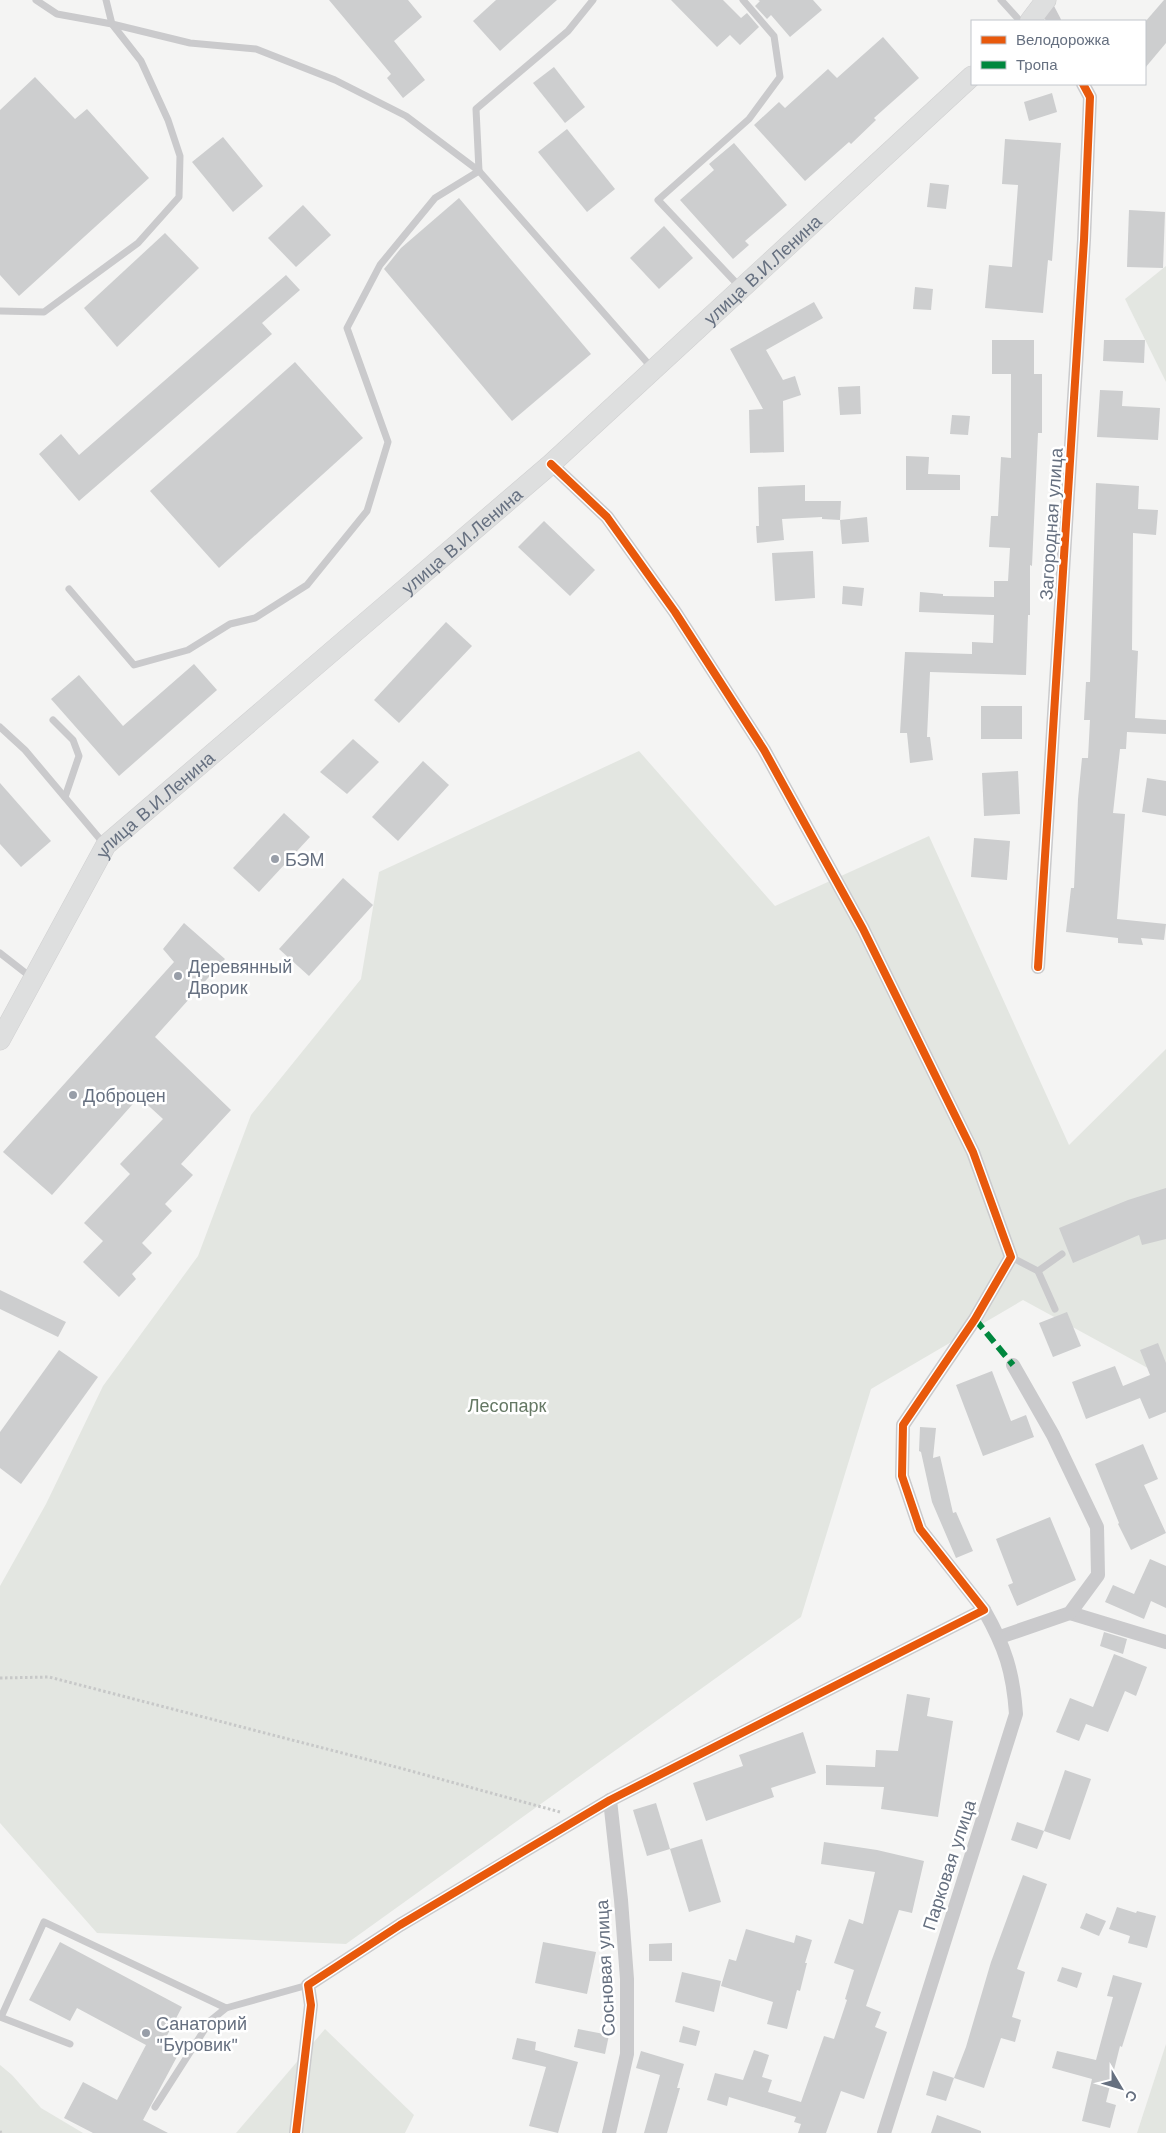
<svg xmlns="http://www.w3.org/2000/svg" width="1166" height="2133" viewBox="0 0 1166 2133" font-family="'Work Sans',sans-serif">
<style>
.green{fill:#e3e6e1}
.building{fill:#cdcecf}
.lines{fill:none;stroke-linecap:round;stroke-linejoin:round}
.secondary-casing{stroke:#d0d0d1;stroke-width:21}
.path{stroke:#c7c8c8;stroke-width:3;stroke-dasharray:2.5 2.5;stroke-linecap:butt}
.lane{stroke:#cacacc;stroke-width:7}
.street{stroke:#cacacc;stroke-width:14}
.secondary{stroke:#dedfdf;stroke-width:20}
.quiet{stroke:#00873e;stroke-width:6;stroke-dasharray:12 6;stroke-linecap:butt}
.cycleway-casing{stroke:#fff;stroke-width:11}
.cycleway{stroke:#e8590c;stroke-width:8}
.poi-dot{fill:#989ea8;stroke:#fff;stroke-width:2}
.labels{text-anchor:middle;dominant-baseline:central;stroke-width:5;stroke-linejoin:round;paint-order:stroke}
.street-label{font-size:18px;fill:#667080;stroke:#fff}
.poi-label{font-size:18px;fill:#667080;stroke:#fff;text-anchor:start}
.park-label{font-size:18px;fill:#657864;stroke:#fff}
</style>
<rect width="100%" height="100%" fill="#f4f4f3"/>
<g class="green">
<path d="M1166,266V382L1125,299Z"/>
<path d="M639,751L775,906L929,836L1069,1145L1166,1049V1378L1023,1300L871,1389L801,1617L346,1944L97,1933L0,1823V1586L46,1504L103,1386L198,1256L251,1115L361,979L379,872Z"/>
<path d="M325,2029L414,2115L405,2133H236Z"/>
<path d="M1166,2044V2133H1137Z"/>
<path d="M0,2065L12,2075L41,2108L83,2133H0Z"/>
</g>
<g class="building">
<path d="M329,0H408L422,17L394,41L425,80L403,98L387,78L391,74Z"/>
<path d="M496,0H557L500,51L473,21Z"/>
<path d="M671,0H723L741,18L747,13L759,27L740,45L730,35L717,47Z"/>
<path d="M758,0H813L822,10L790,37L771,15L767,19L755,6L760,1Z"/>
<path d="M1164,0H1166V43L1145,68V22Z"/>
<path d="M883,37L919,78L874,118L876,120L851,144L849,142L805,181L754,125L779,102L785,108L828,69L837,78Z"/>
<path d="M554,67L585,107L565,123L533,83Z"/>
<path d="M35,77L75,119L87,109L149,178L19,296L0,275V110Z"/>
<path d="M1052,93L1057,112L1029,121L1024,102Z"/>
<path d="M567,129L615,189L587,212L538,152Z"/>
<path d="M223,137L263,186L233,212L192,162Z"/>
<path d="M1005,139L1061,143L1052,261L1048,260L1043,313L985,308L989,265L1012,267L1018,185L1002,184Z"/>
<path d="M734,143L787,205L745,241L749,245L733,259L680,200L714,170L709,164Z"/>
<path d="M930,183L949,185L946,209L927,207Z"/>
<path d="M459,198L591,354L512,421L384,269L401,248Z"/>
<path d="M303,205L331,235L296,267L268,238Z"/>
<path d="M1129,210L1165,212L1163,268L1127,267Z"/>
<path d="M664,226L693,258L659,289L630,258Z"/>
<path d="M165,233L199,268L117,347L84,308Z"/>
<path d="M286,275L300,290L262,323L272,334L79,501L39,454L61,434L79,455Z"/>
<path d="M915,287L933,289L931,310L913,309Z"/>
<path d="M814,302L823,318L766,350L783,380L795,376L801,395L783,401L784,452L750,453L749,410L763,409L730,349Z"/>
<path d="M992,340H1034V374H1042V433H1038L1032,566L1030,565V615H1028L1026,675L930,672L927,737H930L933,760L910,763L907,733H900L905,652L972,654V642L993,643L994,615L919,612L920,592L943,594V596L994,597V581H1008L1010,548L989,547L991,516H998L1001,457L1011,458V374H992Z"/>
<path d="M1104,340H1145L1144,363L1103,361Z"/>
<path d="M295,362L363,438L219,568L150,491Z"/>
<path d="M860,386L861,414L840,415L838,387Z"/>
<path d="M1100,390L1123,391L1122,406L1160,408L1158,440L1097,437Z"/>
<path d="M952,415L970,416L968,435L950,434Z"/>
<path d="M906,456L929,457L928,474L960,475V490H906Z"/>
<path d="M1096,483L1139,486L1138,509L1158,510L1156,535L1133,533L1132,650L1138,651L1135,718L1166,720V734L1127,732L1126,749H1120L1113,813L1125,814L1117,919L1166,924L1164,940L1141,938L1143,945L1118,943V938L1066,932L1071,888H1074L1078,799L1082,758H1088L1090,720H1084L1086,682H1090Z"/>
<path d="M805,485V501H841L840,520L822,519V517L782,519L784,540L757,543L756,526H759L758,487Z"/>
<path d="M867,517L869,542L842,544L840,520Z"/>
<path d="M544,521L595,570L570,596L518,547Z"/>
<path d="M813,551L815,598L775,601L772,553Z"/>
<path d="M843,586L864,588L862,606L842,604Z"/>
<path d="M446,622L472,646L399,723L374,700Z"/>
<path d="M194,664L217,690L119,776L51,699L79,675L123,726Z"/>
<rect x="981" y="706" width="41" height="33"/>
<path d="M353,739L379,762L347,794L320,772Z"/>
<path d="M423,761L449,785L398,841L372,817Z"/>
<path d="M1018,771L1020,814L984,816L982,773Z"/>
<path d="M1147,778L1166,781V816L1142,812Z"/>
<path d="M0,783L51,841L21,867L0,844Z"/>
<path d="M284,813L310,837L259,892L233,868Z"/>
<path d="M974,838L1010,841L1007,880L971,877Z"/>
<path d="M343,878L373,905L309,976L279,949Z"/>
<path d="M184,923L225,959L155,1037L231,1110L181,1164L193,1175L165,1204L172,1211L142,1243L152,1253L132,1274L136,1279L119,1297L83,1262L103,1241L84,1223L130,1174L120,1164L163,1119L139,1097L52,1195L3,1152L174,962L163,949Z"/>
<path d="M1166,1188V1239L1142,1245L1139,1235L1073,1263L1059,1228L1128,1200Z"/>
<path d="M0,1290L66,1322L58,1337L0,1309Z"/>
<path d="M1067,1312L1081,1346L1053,1357L1039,1323Z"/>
<path d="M1158,1343L1166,1363V1412L1149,1419L1140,1398L1086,1419L1072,1382L1115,1366L1123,1386L1150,1375L1140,1350Z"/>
<path d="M59,1350L98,1377L21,1484L0,1468V1432Z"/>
<path d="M992,1371L1011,1421L1026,1415L1034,1437L983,1456L956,1385Z"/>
<path d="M920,1427L936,1428L933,1458L940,1456L953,1513L956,1512L973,1551L956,1558L932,1502L921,1452L919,1451Z"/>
<path d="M1143,1444L1158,1479L1144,1485L1166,1533L1131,1550L1118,1524L1119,1523L1095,1464Z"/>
<path d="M1050,1517L1076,1580L1017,1606L1008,1585L1013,1583L996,1539Z"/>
<path d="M1150,1559L1166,1566V1608L1151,1601L1144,1619L1105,1602L1113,1585L1134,1594Z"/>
<path d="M1104,1632L1127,1639L1123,1654L1100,1646Z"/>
<path d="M1114,1654L1147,1667L1136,1696L1125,1691L1108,1732L1086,1724L1079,1741L1056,1732L1070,1698L1093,1707Z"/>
<path d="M907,1694L930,1698L927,1716L953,1721L938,1817L881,1809L884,1787L826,1785V1765L875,1767L876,1750L898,1751Z"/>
<path d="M803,1732L816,1773L771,1788L774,1797L706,1821L693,1783L743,1766L739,1755Z"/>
<path d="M1065,1770L1091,1779L1070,1840L1044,1831Z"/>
<path d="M656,1803L670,1849L647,1856L633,1810Z"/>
<path d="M1017,1822L1044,1831L1037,1849L1011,1840Z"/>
<path d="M702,1839L721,1902L689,1912L670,1849Z"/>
<path d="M824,1842L877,1850L924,1861L912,1913L899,1910L866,2006L881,2012L875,2027L887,2032L864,2099L841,2091L826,2133H798L801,2124L794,2122L796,2117L729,2097L727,2106L707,2100L715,2073L743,2080L754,2050L769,2055L762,2077L772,2080L768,2092L801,2102L824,2036L834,2039L847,2000L845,1999L854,1970L834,1963L849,1919L863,1924L875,1872L821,1864Z"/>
<path d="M1023,1875L1047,1884L1017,1969L1025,1972L1012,2017L1021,2020L1015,2042L1001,2038L984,2088L954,2078L966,2047L991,1962Z"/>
<path d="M1117,1907L1136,1913L1137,1911L1156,1916L1147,1948L1128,1943L1130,1936L1109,1929Z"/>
<path d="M1086,1913L1106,1921L1099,1936L1080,1928Z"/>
<path d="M746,1929L794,1943L796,1935L812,1940L805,1963H807L800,1991L797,1990L787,2029L767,2024L773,2002L721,1986L729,1959L736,1961Z"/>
<path d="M60,1942L182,2007L162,2045L179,2053L143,2120L168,2133H93L64,2118L83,2082L117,2100L146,2045L77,2008L70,2021L29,2000Z"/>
<path d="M543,1942L596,1952L587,1994L535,1983Z"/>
<path d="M672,1943V1961H649V1944Z"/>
<path d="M1062,1967L1082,1973L1077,1988L1057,1981Z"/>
<path d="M682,1972L721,1981L714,2012L675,2002Z"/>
<path d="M1113,1975L1142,1983L1122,2047L1120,2046L1106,2102L1116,2105L1110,2128L1082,2121L1092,2079L1052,2068L1057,2051L1096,2060L1113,1997L1107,1996Z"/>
<path d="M683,2026L700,2031L696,2046L679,2042Z"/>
<path d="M578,2029L609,2035L605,2054L574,2047Z"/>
<path d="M517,2038L536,2042L535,2050L578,2062L558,2133L529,2126L546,2067L512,2059Z"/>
<path d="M641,2051L684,2064L677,2088H680L667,2133H644L660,2075L636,2068Z"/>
<path d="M933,2071L954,2078L946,2101L926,2095Z"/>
<path d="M937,2115L981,2131V2133H931Z"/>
</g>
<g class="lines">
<defs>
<g id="secondary">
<path d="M1030,21L1046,0"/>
<path id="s1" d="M0,1040L106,845L551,464L972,76"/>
</g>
</defs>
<use href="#secondary" class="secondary-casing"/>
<g class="path">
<path d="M0,1678L49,1677L400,1768L560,1812"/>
<path d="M0,2131L1,2133"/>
</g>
<g class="lane">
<path d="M36,0L57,14L112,24L190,43L256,49L335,80L406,116L479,171L652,368"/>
<path d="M1001,0L1020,21"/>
<path d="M479,171L476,109L568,31L593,0"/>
<path d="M740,287L658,200L749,119L780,77L774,36L743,0"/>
<path d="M0,311L44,312L138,243L179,197L180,156L168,120L141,61L112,24L106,0"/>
<path d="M69,589L134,665L188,650L230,624L255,618L307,585L367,511L388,442L347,328L380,265L435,198L479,171"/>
<path d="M53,720L73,740L79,756L65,797"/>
<path d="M0,727L25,750L105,845"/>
<path d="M0,953L32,978"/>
<path d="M1011,1257L1038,1271L1055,1309"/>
<path d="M1038,1271L1062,1254"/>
<path d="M0,2017L70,2044"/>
<path d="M1,2017L44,1922L226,2008L308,1985"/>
<path d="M155,2107L210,2021L226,2008"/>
</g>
<g class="street">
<path d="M1044,2L1054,21"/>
<path d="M1038,967L1084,240L1090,97L1083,84"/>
<path d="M1070,1613L1166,1642"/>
<path d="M1000,1637L1070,1613L1098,1575L1097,1527L1053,1435L1013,1365"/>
<path d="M296,2133L311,2005L308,1985L400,1925L610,1800L984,1610L920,1529L902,1476L903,1425L975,1319L1011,1257L973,1152L863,929L764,750L675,612L607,517L551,464"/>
<path d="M609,2133L627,2054V1979L621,1900L610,1800"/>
<path d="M884,2133L1016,1714C1013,1671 1005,1647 984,1610"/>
</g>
<use href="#secondary" class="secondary"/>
<path class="quiet" d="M975,1319L1013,1365"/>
<defs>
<g id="cycleway">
<path d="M1038,967L1084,240L1090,97L1083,84"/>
<path d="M296,2133L311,2005L308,1985L400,1925L610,1800L984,1610L920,1529L902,1476L903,1425L975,1319L1011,1257L973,1152L863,929L764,750L675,612L607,517L551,464"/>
</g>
</defs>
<use href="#cycleway" class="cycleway-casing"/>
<use href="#cycleway" class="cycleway"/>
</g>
<g class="poi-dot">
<circle cx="275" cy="859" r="5"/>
<circle cx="178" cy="976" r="5"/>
<circle cx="73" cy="1095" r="5"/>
<circle cx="146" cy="2033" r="5"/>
</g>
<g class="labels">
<g class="street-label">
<text stroke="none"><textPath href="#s1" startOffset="1095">улица В.И.Ленина</textPath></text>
<text transform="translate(1051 524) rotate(-86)">Загородная улица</text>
<text stroke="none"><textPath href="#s1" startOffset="690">улица В.И.Ленина</textPath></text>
<text stroke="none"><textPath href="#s1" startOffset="285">улица В.И.Ленина</textPath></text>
<text transform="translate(949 1865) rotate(-72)">Парковая улица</text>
<text transform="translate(605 1968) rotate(-93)">Сосновая улица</text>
</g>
<g class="poi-label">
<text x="285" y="859">БЭМ</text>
<text x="188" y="966">Деревянный<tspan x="188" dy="21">Дворик</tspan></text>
<text x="83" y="1095">Доброцен</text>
<text x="156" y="2023">Санаторий<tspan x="156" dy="21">"Буровик"</tspan></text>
</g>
<g class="park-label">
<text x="507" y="1405">Лесопарк</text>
</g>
</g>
<rect x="971" y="20" width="175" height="65" fill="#ffffff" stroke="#c2c6cc"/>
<rect x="981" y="36" width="25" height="8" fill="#e8590c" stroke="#c2c6cc"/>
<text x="1016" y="45" font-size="15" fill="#667080">Велодорожка</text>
<rect x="981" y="61" width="25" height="8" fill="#00873e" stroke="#c2c6cc"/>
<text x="1016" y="70" font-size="15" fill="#667080">Тропа</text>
<g transform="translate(1121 2088) rotate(128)" stroke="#ffffff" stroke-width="4" paint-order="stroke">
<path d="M0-4L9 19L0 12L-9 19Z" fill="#667080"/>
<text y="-8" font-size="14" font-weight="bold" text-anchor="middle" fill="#667080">С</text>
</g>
</svg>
